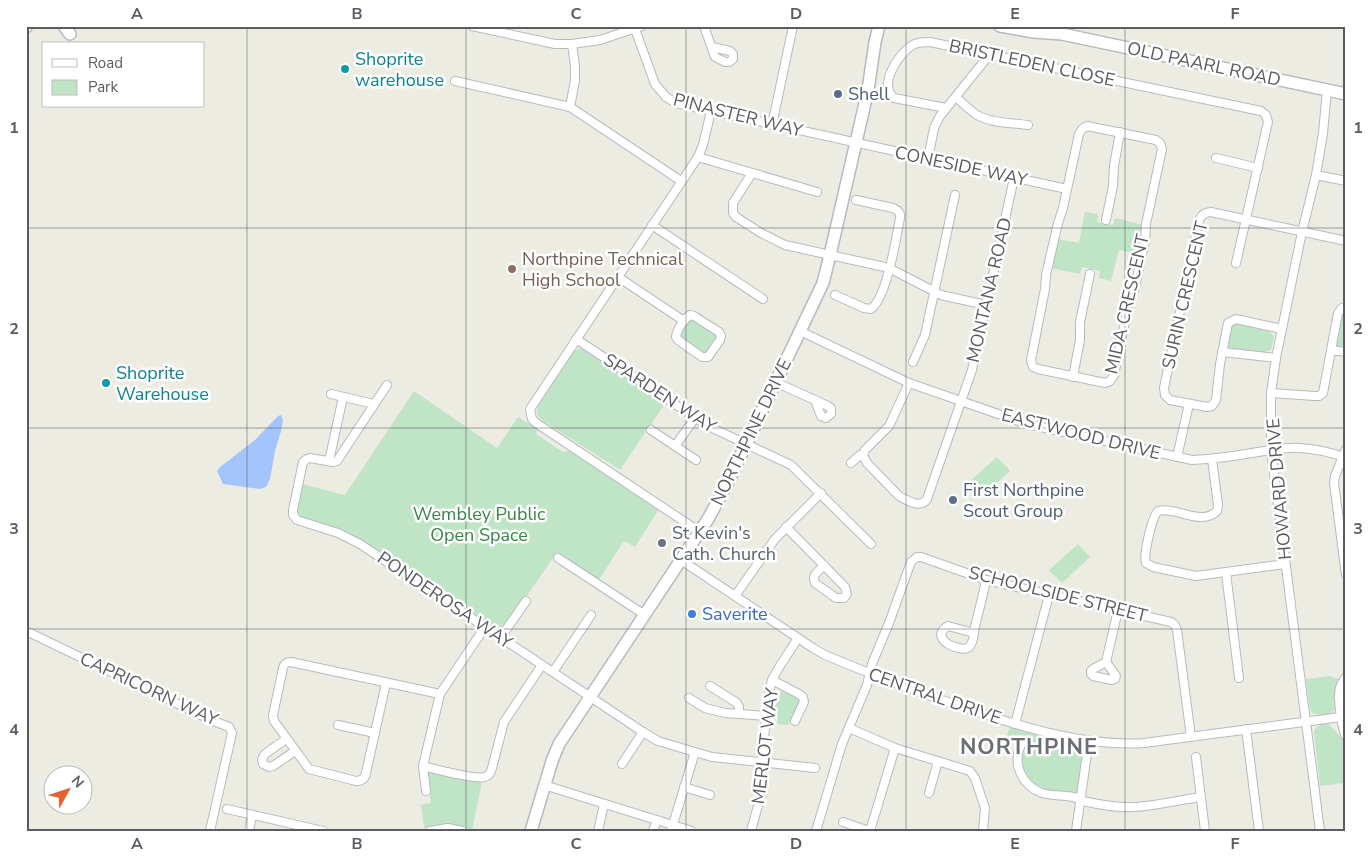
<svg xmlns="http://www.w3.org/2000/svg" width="1372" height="857" viewBox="0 0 1372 857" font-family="'Nunito Sans',sans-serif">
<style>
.green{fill:#bfe4c6}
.water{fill:#a3c4fc}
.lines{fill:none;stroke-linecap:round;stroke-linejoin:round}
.street-casing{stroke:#b9bac0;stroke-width:10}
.secondary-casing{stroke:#b7b9c0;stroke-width:14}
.street{stroke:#fff;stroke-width:8}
.secondary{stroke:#fff;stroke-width:11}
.grid{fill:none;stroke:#5a5c62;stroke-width:1;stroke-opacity:0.55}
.culture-dot{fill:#0f9aa8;stroke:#fff;stroke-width:2}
.service-dot{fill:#5c6f8a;stroke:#fff;stroke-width:2}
.education-dot{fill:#8d6e63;stroke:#fff;stroke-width:2}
.worship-dot{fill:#6b7280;stroke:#fff;stroke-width:2}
.shop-dot{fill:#3f7fe0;stroke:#fff;stroke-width:2}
.labels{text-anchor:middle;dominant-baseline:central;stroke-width:5;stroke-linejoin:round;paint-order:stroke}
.culture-label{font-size:18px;fill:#0d838f;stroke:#fff;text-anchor:start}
.street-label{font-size:18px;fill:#5a5c62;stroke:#fff}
.service-label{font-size:18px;fill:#4e5e75;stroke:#fff;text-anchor:start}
.education-label{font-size:18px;fill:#785e54;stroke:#fff;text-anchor:start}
.park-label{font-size:18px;fill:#38844a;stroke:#fff}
.worship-label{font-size:18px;fill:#5b616d;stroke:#fff;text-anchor:start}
.shop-label{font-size:18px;fill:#366cbe;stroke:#fff;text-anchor:start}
.district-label{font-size:22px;font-weight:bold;letter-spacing:1px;fill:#6b6e74;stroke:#fff}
.neatline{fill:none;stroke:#5a5c62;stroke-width:2}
.grid-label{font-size:16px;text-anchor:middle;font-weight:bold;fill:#5a5c62}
</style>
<rect width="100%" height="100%" fill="#edece2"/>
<g class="green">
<path d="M1085,212L1097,214L1098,216L1097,222L1113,225L1115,218L1143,225L1139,254L1119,250L1111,281L1099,278L1100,271L1082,267L1080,274L1051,268L1058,239L1079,243Z"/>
<path d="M1346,309V350L1337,348L1335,344L1340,315Z"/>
<path d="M692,320H694L716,334L717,338L708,353H702L681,339C679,332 685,323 692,320Z"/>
<path d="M1236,322L1269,329L1274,338L1271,349L1268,351L1263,352V353L1229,349L1226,344L1230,325Z"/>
<path d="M580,348L585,349L666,402L620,470L543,421C537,416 535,411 539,404L573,352Z"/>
<path d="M414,391L497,448L518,417L538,429L536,434L563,452L571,451L659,509L635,547L624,541L598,581L567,561L565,557L557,552L505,628L502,630L497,631L330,527L297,516L296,511L302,484L345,495Z"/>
<path d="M997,457L1010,471L982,496L969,482Z"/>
<path d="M1078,544L1090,557L1062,583L1049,570Z"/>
<path d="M1330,676L1340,680L1336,708C1332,715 1326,715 1318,716V714L1312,713L1310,709L1306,679Z"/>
<path d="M778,691L785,692L800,700L791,722H789L788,725L777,724L778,717H772L773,695Z"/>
<path d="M1320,723L1329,724L1346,743V781L1344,783L1320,786L1314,732L1316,728L1320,725Z"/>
<path d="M1010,727L1080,745L1083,752L1084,753L1078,791L1074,794L1045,791L1039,789L1030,782L1022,769L1021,756L1026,751L1028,743L1007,735Z"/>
<path d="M430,771L482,782L472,830L446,825L424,828L421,805L431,803L427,775Z"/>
</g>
<path class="water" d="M281,415L283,420L281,431L275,451L270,479L266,487L260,489L223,484L217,471L220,467L255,440L278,416Z"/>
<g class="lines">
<defs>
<g id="street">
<path d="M472,26L555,44H572L600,40L642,26"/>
<path d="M704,26L715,57L725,62H729L733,59V54L730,51L712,47"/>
<path d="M635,29L655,84L666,97L676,103L1067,189"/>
<path d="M455,81L570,107L681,181"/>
<path d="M956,97C962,103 970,110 977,115C991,123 1012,123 1028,125"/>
<path d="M570,107L575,80V66L572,44"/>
<path d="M946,108L894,98C878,85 898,55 911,46C917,42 923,42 930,42L1261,111L1266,115L1268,122L1236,263"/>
<path d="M772,125L793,26"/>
<path d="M1087,126L1156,140L1160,143L1162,149L1146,224L1145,241L1134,291L1128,307L1114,375L1110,381L1105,383L1038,369L1033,367L1031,360L1045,289L1046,275L1058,223L1063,208L1079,134L1082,129Z"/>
<path d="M698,157L817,192"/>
<path d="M1216,158L1258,168"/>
<path d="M928,159L934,128L940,116L986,59L987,54"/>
<path d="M752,173L733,203V213L736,217L761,233L785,245L889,268L941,295L986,305"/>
<path d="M1316,175L1346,181"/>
<path d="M1106,220L1113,186L1114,166L1120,132"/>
<path d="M652,225L763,299"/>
<path d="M618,277L684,321"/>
<path d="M835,295L864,308L871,309C887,297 896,239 900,218C901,213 898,210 893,208L856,200"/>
<path d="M690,315L694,316L719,332L721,336L720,340L708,357H702L678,340L676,337C677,329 684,319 690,315Z"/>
<path d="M1282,329L1236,319L1228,323L1220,364L1216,400L1212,406L1207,407L1170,400L1165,395L1164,388L1199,220C1202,214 1206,212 1211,212L1346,241"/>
<path d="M800,331L909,383L1027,424L1192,460C1214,459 1236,456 1258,452C1272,450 1287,447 1300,448C1317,449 1331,452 1346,458"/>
<path d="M576,339L708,426L791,465L871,544"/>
<path d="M1331,350L1346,352"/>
<path d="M1222,352L1276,358"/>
<path d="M913,362L925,335L955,195"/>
<path d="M1073,377L1080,340V322L1090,274"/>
<path d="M775,382L828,406L831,408V414L826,418L821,416L815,400"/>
<path d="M909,383L889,426L865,450L863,455L867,463L899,496C908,501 921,509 927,499L972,370L1014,178"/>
<path d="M387,385L337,461L333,462L310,458L307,459L303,462L293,510V515L297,520L338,533L360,544L643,732L658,741L712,757L815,768"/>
<path d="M1271,393L1315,396H1319L1323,393L1338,313L1342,308L1346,307"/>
<path d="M331,394L374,404"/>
<path d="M651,430L696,460"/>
<path d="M675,446L695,418"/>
<path d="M1346,449L1335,476L1334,483L1346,575"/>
<path d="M1177,457L1189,404"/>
<path d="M1212,459L1218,505L1217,511C1201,527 1176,506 1158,511C1152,517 1143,555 1146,563L1153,567L1196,576L1285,564"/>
<path d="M329,461L343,397"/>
<path d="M851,463L860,455H863"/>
<path d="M786,527L845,587L847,594L844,598H836L815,583C811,575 819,571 824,565"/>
<path d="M700,532L536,423L532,419L530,409L698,157L703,145L711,111"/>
<path d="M558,558L645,615"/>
<path d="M681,560L813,648L825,655C873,675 922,694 972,710C1025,728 1088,747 1144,743L1341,717"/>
<path d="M1226,573L1239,678"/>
<path d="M735,596L775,539L821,493"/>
<path d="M26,631L211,720L229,727L232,733L210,831"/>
<path d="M974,633L948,626C926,639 964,655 970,646C974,641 974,632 975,626C979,611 983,595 986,580"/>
<path d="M501,637L526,601"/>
<path d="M1106,662L1093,669L1091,671V674L1093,676L1112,680L1115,679L1116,676L1106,662L1118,610"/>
<path d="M553,672L591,615"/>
<path d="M1346,677C1343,681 1341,684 1340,688C1337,698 1342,728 1346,737"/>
<path d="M772,680L799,694L803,697L804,702L795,721"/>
<path d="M386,683L366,773C365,779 361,781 356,781L309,769L274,721L273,715L283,668C284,664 286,662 291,662L440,694"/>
<path d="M710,686L737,703L739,707V714"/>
<path d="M689,698L705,708L725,713L766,716"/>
<path d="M1015,724L1049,595"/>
<path d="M338,725L375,733"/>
<path d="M849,728L895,748L970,771L975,778L985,808L983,831"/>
<path d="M1246,729L1259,831"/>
<path d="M286,739L265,754L262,759L263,764L269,767L273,766L295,751"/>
<path d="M1022,743C1011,763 1022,786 1042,793C1052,796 1063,795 1073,797C1078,798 1082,801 1087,802C1102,805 1118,808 1133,807C1155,806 1178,800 1201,797"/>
<path d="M1196,757L1205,831"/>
<path d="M622,764L643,732"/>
<path d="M423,766C435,769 476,780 485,777C489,776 491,772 492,768L504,722L542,665"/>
<path d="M544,785L692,831"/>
<path d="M684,787L710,795"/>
<path d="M426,791L423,766L440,694L485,627"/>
<path d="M929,793L938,761"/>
<path d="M227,809L323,831"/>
<path d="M843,822L869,831"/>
<path d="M249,831L252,815"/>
<path d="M430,831L448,828L462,831"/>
<path d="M598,831L604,804"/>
<path d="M653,831L657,820"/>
<path d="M671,831L695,752"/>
<path d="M751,831L762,791V762L766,716L770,688L772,680L778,669L798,638"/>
<path d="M816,831L842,744L867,685L872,664L889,623L911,562L917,557H921L986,580L1171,622L1175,625L1177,630L1191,737"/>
<path d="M870,831L895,748"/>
<path d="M1076,831L1089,740"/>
<path d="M1320,831L1271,450V393L1276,358L1302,232L1316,175L1323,133L1327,90"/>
</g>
<g id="secondary">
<path d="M64,26L70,34"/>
<path d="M1000,26L1034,32L1062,34L1346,94"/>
<path d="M26,27V26"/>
<path d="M531,831L552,761L559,744L708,519L727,484L823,283L830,255L868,90L875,42L879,26"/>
</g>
</defs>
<use href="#street" class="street-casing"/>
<use href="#secondary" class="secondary-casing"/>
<use href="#street" class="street"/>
<use href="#secondary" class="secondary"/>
</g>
<path class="grid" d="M247,26V831M466,26V831M686,26V831M906,26V831M1125,26V831M26,228H1346M26,428H1346M26,629H1346"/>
<g class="culture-dot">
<circle cx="345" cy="69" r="5"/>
<circle cx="106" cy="383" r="5"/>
</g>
<g class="service-dot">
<circle cx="838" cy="94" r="5"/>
<circle cx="953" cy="500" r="5"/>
</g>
<circle class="education-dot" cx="512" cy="269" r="5"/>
<circle class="worship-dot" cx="662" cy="543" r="5"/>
<circle class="shop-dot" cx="692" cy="614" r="5"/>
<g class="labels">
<g class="culture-label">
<text x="355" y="59">Shoprite<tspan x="355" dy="21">warehouse</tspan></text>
<text x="116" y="373">Shoprite<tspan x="116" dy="21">Warehouse</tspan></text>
</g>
<g class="street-label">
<text transform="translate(1032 63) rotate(12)">BRISTLEDEN CLOSE</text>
<text transform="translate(1204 64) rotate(12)">OLD PAARL ROAD</text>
<text transform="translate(738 115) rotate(14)">PINASTER WAY</text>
<text transform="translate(961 166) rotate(12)">CONESIDE WAY</text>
<text transform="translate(989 290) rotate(-77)">MONTANA ROAD</text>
<text transform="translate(1185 295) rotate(-77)">SURIN CRESCENT</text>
<text transform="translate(1127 304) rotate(-77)">MIDA CRESCENT</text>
<text transform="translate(660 393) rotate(33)">SPARDEN WAY</text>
<text transform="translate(751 432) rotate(-64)">NORTHPINE DRIVE</text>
<text transform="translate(1081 434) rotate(14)">EASTWOOD DRIVE</text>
<text transform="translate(1279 489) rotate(-95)">HOWARD DRIVE</text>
<text transform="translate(1058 594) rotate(14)">SCHOOLSIDE STREET</text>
<text transform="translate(445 600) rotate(34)">PONDEROSA WAY</text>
<text transform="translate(149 689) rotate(25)">CAPRICORN WAY</text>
<text transform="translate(935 696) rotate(19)">CENTRAL DRIVE</text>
<text transform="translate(765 746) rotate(-83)">MERLOT WAY</text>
</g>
<g class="service-label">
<text x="848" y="94">Shell</text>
<text x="963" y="490">First Northpine<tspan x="963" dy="21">Scout Group</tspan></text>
</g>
<g class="education-label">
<text x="522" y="259">Northpine Technical<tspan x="522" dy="21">High School</tspan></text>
</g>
<g class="park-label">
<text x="479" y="514">Wembley Public<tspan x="479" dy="21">Open Space</tspan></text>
</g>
<g class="worship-label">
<text x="672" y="533">St Kevin's<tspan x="672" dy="21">Cath. Church</tspan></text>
</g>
<g class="shop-label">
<text x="702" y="614">Saverite</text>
</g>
<g class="district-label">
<text x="1029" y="747">NORTHPINE</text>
</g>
</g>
<rect width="1372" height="857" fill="none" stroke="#ffffff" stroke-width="55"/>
<rect x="42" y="42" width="162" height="65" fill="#ffffff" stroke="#bdbec0"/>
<rect x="52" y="59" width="25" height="8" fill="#ffffff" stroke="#bdbec0"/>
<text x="88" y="68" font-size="15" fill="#5a5c62">Road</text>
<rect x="52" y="80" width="25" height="15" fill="#bfe4c6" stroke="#bdbec0"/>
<text x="88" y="92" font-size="15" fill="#5a5c62">Park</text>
<g transform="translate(68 790) rotate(50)"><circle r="24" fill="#ffffff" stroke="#bdbec0"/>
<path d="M0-4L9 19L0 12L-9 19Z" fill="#e36132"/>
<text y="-8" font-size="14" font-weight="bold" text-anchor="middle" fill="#5a5c62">N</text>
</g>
<rect x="28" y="28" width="1316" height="802" class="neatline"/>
<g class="grid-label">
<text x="137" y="19">A</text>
<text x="357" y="19">B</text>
<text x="576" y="19">C</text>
<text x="796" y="19">D</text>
<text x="1015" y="19">E</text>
<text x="1235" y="19">F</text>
<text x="14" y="133">1</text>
<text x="1358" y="133">1</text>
<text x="14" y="334">2</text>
<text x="1358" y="334">2</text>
<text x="14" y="534">3</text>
<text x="1358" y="534">3</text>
<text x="14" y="735">4</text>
<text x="1358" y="735">4</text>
<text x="137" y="849">A</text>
<text x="357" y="849">B</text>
<text x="576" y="849">C</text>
<text x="796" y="849">D</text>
<text x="1015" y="849">E</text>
<text x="1235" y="849">F</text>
</g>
</svg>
